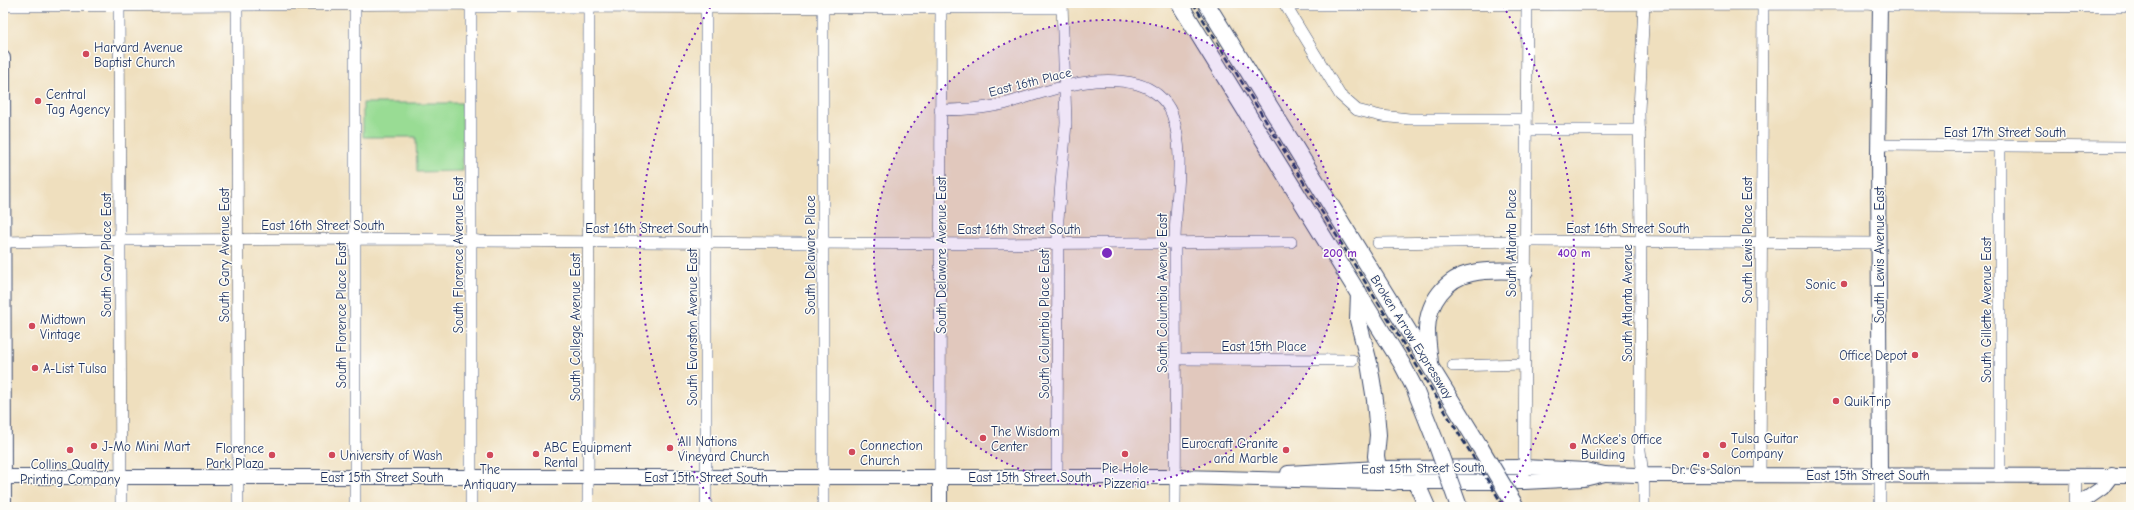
<svg xmlns="http://www.w3.org/2000/svg" width="2134" height="510" viewBox="0 0 2134 510" font-family="'Comic Neue',sans-serif">
<style>
.green{fill:#99dc94;stroke:#5a8679}
.lines{fill:none;stroke-linecap:round;stroke-linejoin:round}
.minor-casing{stroke:#3b496c;stroke-width:12}
.major-casing{stroke:#3b496c;stroke-width:16}
.highway-casing{stroke:#3b496c;stroke-width:18}
.minor{stroke:#fff;stroke-width:11}
.major{stroke:#fff;stroke-width:14}
.highway{stroke:#fff;stroke-width:16}
.rail{stroke:#1b2f5e;stroke-width:2.5;stroke-dasharray:6 3;stroke-linecap:butt}
.highway-bridge-casing{stroke:#3b496c;stroke-width:18;stroke-linecap:butt}
.highway-bridge{stroke:#fff;stroke-width:16}
.ring{fill:none;stroke:#7b2cbf;stroke-width:2;stroke-dasharray:2 4}
.poi-dot{fill:#d1495b;stroke:#fdfcf7;stroke-width:1.5}
.labels{text-anchor:middle;dominant-baseline:central;stroke-width:3;stroke-linejoin:round;paint-order:stroke}
.poi-label{font-size:13px;fill:#1b2f5e;stroke:#fdfcf7;text-anchor:start}
.street-label{font-size:13px;fill:#1b2f5e;stroke:#fdfcf7}
.centre{fill:#7b2cbf;stroke:#fdfcf7;stroke-width:2}
.ring-label{font-size:12px;text-anchor:middle;font-weight:bold;fill:#7b2cbf;stroke:#fdfcf7;stroke-width:3;stroke-linejoin:round;paint-order:stroke}
</style>
<rect width="100%" height="100%" fill="#fdfcf7"/>
<filter id="ink" filterUnits="userSpaceOnUse"><feTurbulence type="fractalNoise" baseFrequency=".025" numOctaves="2"/><feDisplacementMap in="SourceGraphic" scale="8" xChannelSelector="R" yChannelSelector="G"/><feConvolveMatrix kernelMatrix="1 2 1 2 8 2 1 2 1" color-interpolation-filters="sRGB"/></filter>
<filter id="wash" filterUnits="userSpaceOnUse"><feTurbulence type="fractalNoise" baseFrequency=".012" numOctaves="4" result="noise"/><feDisplacementMap in="SourceGraphic" scale="16" xChannelSelector="R" yChannelSelector="G"/><feGaussianBlur stdDeviation="0.9" result="paint"/><feColorMatrix in="noise" values="0 0 0 0 0 0 0 0 0 0 0 0 0 0 0 0 0 1.4 0 .05"/><feComposite in="paint" operator="in"/></filter>
<g filter="url(#wash)">
<rect width="100%" height="100%" fill="#efdfbe"/>
<path class="green" d="M363,103H462L463,171L417,172L416,137H363Z"/>
</g>
<g filter="url(#ink)">
<g class="lines">
<defs>
<g id="minor">
<path d="M119,3L121,507"/>
<path d="M237,3L238,507"/>
<path d="M355,3V507"/>
<path d="M1284,3L1340,95L1357,110L1381,116L1409,119H1526"/>
<path d="M1644,3L1639,111L1641,232L1640,450L1644,485V507"/>
<path d="M1285,5L1866,4L1891,6L2131,7"/>
<path d="M3,6L463,4L479,7L1062,8"/>
<path d="M940,110C964,110 988,109 1011,102C1051,90 1094,73 1137,84C1152,88 1166,99 1172,114C1186,154 1175,201 1175,242C1175,331 1176,419 1175,507"/>
<path d="M1526,130H1640"/>
<path d="M1878,145L2131,147"/>
<path d="M3,242L114,240L464,239L479,241L992,244L1291,242"/>
<path d="M1378,243L1535,241L1878,243"/>
<path d="M1175,359L1352,360"/>
<path d="M1453,366L1524,364"/>
<path d="M2000,475V145"/>
<path d="M1760,476L1763,4"/>
<path d="M940,477L941,3"/>
<path d="M1057,477L1058,219L1066,123L1062,3"/>
<path d="M1524,482L1527,4"/>
<path d="M471,507V3"/>
<path d="M588,507L589,3"/>
<path d="M706,507V3"/>
<path d="M823,507V3"/>
<path d="M1880,507V475"/>
<path d="M2075,507L2076,475"/>
</g>
<g id="major">
<path d="M1880,3L1878,154L1880,475"/>
<path d="M3,58L4,507"/>
<path d="M1288,473L1378,468L1524,467L1586,470L1605,474L1637,475L2131,476"/>
<path d="M3,477H1181L1377,482H1524L1584,479L1605,474"/>
<path d="M940,477V507"/>
<path d="M2076,506L2102,488L2112,475"/>
</g>
<g id="highway">
<path d="M1179,3L1402,364L1414,387L1435,440"/>
<path d="M1206,3L1480,447"/>
<path d="M1359,293L1358,320L1369,363L1375,400L1378,435L1376,456L1378,468L1386,478L1394,482"/>
<path d="M1430,363C1429,352 1427,340 1427,329C1428,302 1446,278 1472,273C1489,269 1508,271 1525,271"/>
<path d="M1416,482L1427,507"/>
</g>
</defs>
<use href="#minor" class="minor-casing"/>
<use href="#major" class="major-casing"/>
<use href="#highway" class="highway-casing"/>
<use href="#minor" class="minor"/>
<use href="#major" class="major"/>
<use href="#highway" class="highway"/>
<path class="rail" d="M1193,3L1504,507"/>
<defs>
<g id="highway-bridge">
<path d="M1435,440L1459,507"/>
<path d="M1480,447L1516,507"/>
</g>
</defs>
<use href="#highway-bridge" class="highway-bridge-casing"/>
<use href="#highway-bridge" class="highway-bridge"/>
</g>
</g>
<circle cx="1107" cy="253" r="233" fill="#7b2cbf" fill-opacity=".12"/>
<g class="ring">
<circle cx="1107" cy="253" r="233"/>
<path d="M713 504A467 467 0 0 1 711 6M1503 6A467 467 0 0 1 1501 504"/>
</g>
<g class="poi-dot">
<circle cx="86" cy="54" r="4"/>
<circle cx="38" cy="101" r="4"/>
<circle cx="1844" cy="284" r="4"/>
<circle cx="32" cy="326" r="4"/>
<circle cx="1915" cy="355" r="4"/>
<circle cx="35" cy="368" r="4"/>
<circle cx="1836" cy="401" r="4"/>
<circle cx="983" cy="438" r="4"/>
<circle cx="1723" cy="445" r="4"/>
<circle cx="94" cy="446" r="4"/>
<circle cx="1573" cy="446" r="4"/>
<circle cx="670" cy="448" r="4"/>
<circle cx="70" cy="450" r="4"/>
<circle cx="1286" cy="450" r="4"/>
<circle cx="852" cy="452" r="4"/>
<circle cx="536" cy="454" r="4"/>
<circle cx="1125" cy="454" r="4"/>
<circle cx="272" cy="455" r="4"/>
<circle cx="332" cy="455" r="4"/>
<circle cx="490" cy="455" r="4"/>
<circle cx="1706" cy="455" r="4"/>
</g>
<g class="labels">
<g class="poi-label">
<text x="94" y="47">Harvard Avenue<tspan x="94" dy="15">Baptist Church</tspan></text>
<text x="46" y="94">Central<tspan x="46" dy="15">Tag Agency</tspan></text>
<text x="1836" y="284" text-anchor="end">Sonic</text>
<text x="40" y="319">Midtown<tspan x="40" dy="15">Vintage</tspan></text>
<text x="1907" y="355" text-anchor="end">Office Depot</text>
<text x="43" y="368">A-List Tulsa</text>
<text x="1844" y="401">QuikTrip</text>
<text x="991" y="431">The Wisdom<tspan x="991" dy="15">Center</tspan></text>
<text x="1731" y="438">Tulsa Guitar<tspan x="1731" dy="15">Company</tspan></text>
<text x="1581" y="439">McKee's Office<tspan x="1581" dy="15">Building</tspan></text>
<text x="678" y="441">All Nations<tspan x="678" dy="15">Vineyard Church</tspan></text>
<text x="1278" y="443" text-anchor="end">Eurocraft Granite<tspan x="1278" dy="15">and Marble</tspan></text>
<text x="860" y="445">Connection<tspan x="860" dy="15">Church</tspan></text>
<text x="102" y="446">J-Mo Mini Mart</text>
<text x="544" y="447">ABC Equipment<tspan x="544" dy="15">Rental</tspan></text>
<text x="264" y="448" text-anchor="end">Florence<tspan x="264" dy="15">Park Plaza</tspan></text>
<text x="340" y="455">University of Wash</text>
<text x="70" y="464" text-anchor="middle">Collins Quality<tspan x="70" dy="15">Printing Company</tspan></text>
<text x="1125" y="468" text-anchor="middle">Pie Hole<tspan x="1125" dy="15">Pizzeria</tspan></text>
<text x="490" y="469" text-anchor="middle">The<tspan x="490" dy="15">Antiquary</tspan></text>
<text x="1706" y="469" text-anchor="middle">Dr. C's Salon</text>
</g>
<g class="street-label">
<text transform="translate(1030 82) rotate(-14)">East 16th Place</text>
<text x="2005" y="132">East 17th Street South</text>
<text x="323" y="225">East 16th Street South</text>
<text x="647" y="228">East 16th Street South</text>
<text x="1628" y="228">East 16th Street South</text>
<text x="1019" y="229">East 16th Street South</text>
<text transform="translate(1747 240) rotate(-90)">South Lewis Place East</text>
<text transform="translate(1511 243) rotate(-90)">South Atlanta Place</text>
<text transform="translate(106 255) rotate(-90)">South Gary Place East</text>
<text transform="translate(224 255) rotate(-90)">South Gary Avenue East</text>
<text transform="translate(458 255) rotate(-90)">South Florence Avenue East</text>
<text transform="translate(810 255) rotate(-90)">South Delaware Place</text>
<text transform="translate(941 255) rotate(-90)">South Delaware Avenue East</text>
<text transform="translate(1879 255) rotate(-90)">South Lewis Avenue East</text>
<text transform="translate(1162 293) rotate(-90)">South Columbia Avenue East</text>
<text transform="translate(1627 303) rotate(-90)">South Atlanta Avenue</text>
<text transform="translate(1986 310) rotate(-90)">South Gillette Avenue East</text>
<text transform="translate(341 315) rotate(-90)">South Florence Place East</text>
<text transform="translate(1044 324) rotate(-90)">South Columbia Place East</text>
<text transform="translate(575 327) rotate(-90)">South College Avenue East</text>
<text transform="translate(692 327) rotate(-90)">South Evanston Avenue East</text>
<text transform="translate(1412 337) rotate(58)">Broken Arrow Expressway</text>
<text x="1264" y="346">East 15th Place</text>
<text transform="translate(1423 468) rotate(-1)">East 15th Street South</text>
<text x="1868" y="475">East 15th Street South</text>
<text x="382" y="477">East 15th Street South</text>
<text x="706" y="477">East 15th Street South</text>
<text x="1030" y="477">East 15th Street South</text>
</g>
</g>
<circle cx="1107" cy="253" r="6" class="centre"/>
<g class="ring-label">
<text x="1340" y="257">200 m</text>
<text x="1574" y="257">400 m</text>
</g>
<rect width="2134" height="510" fill="none" stroke="#fdfcf7" stroke-width="16"/>
</svg>
